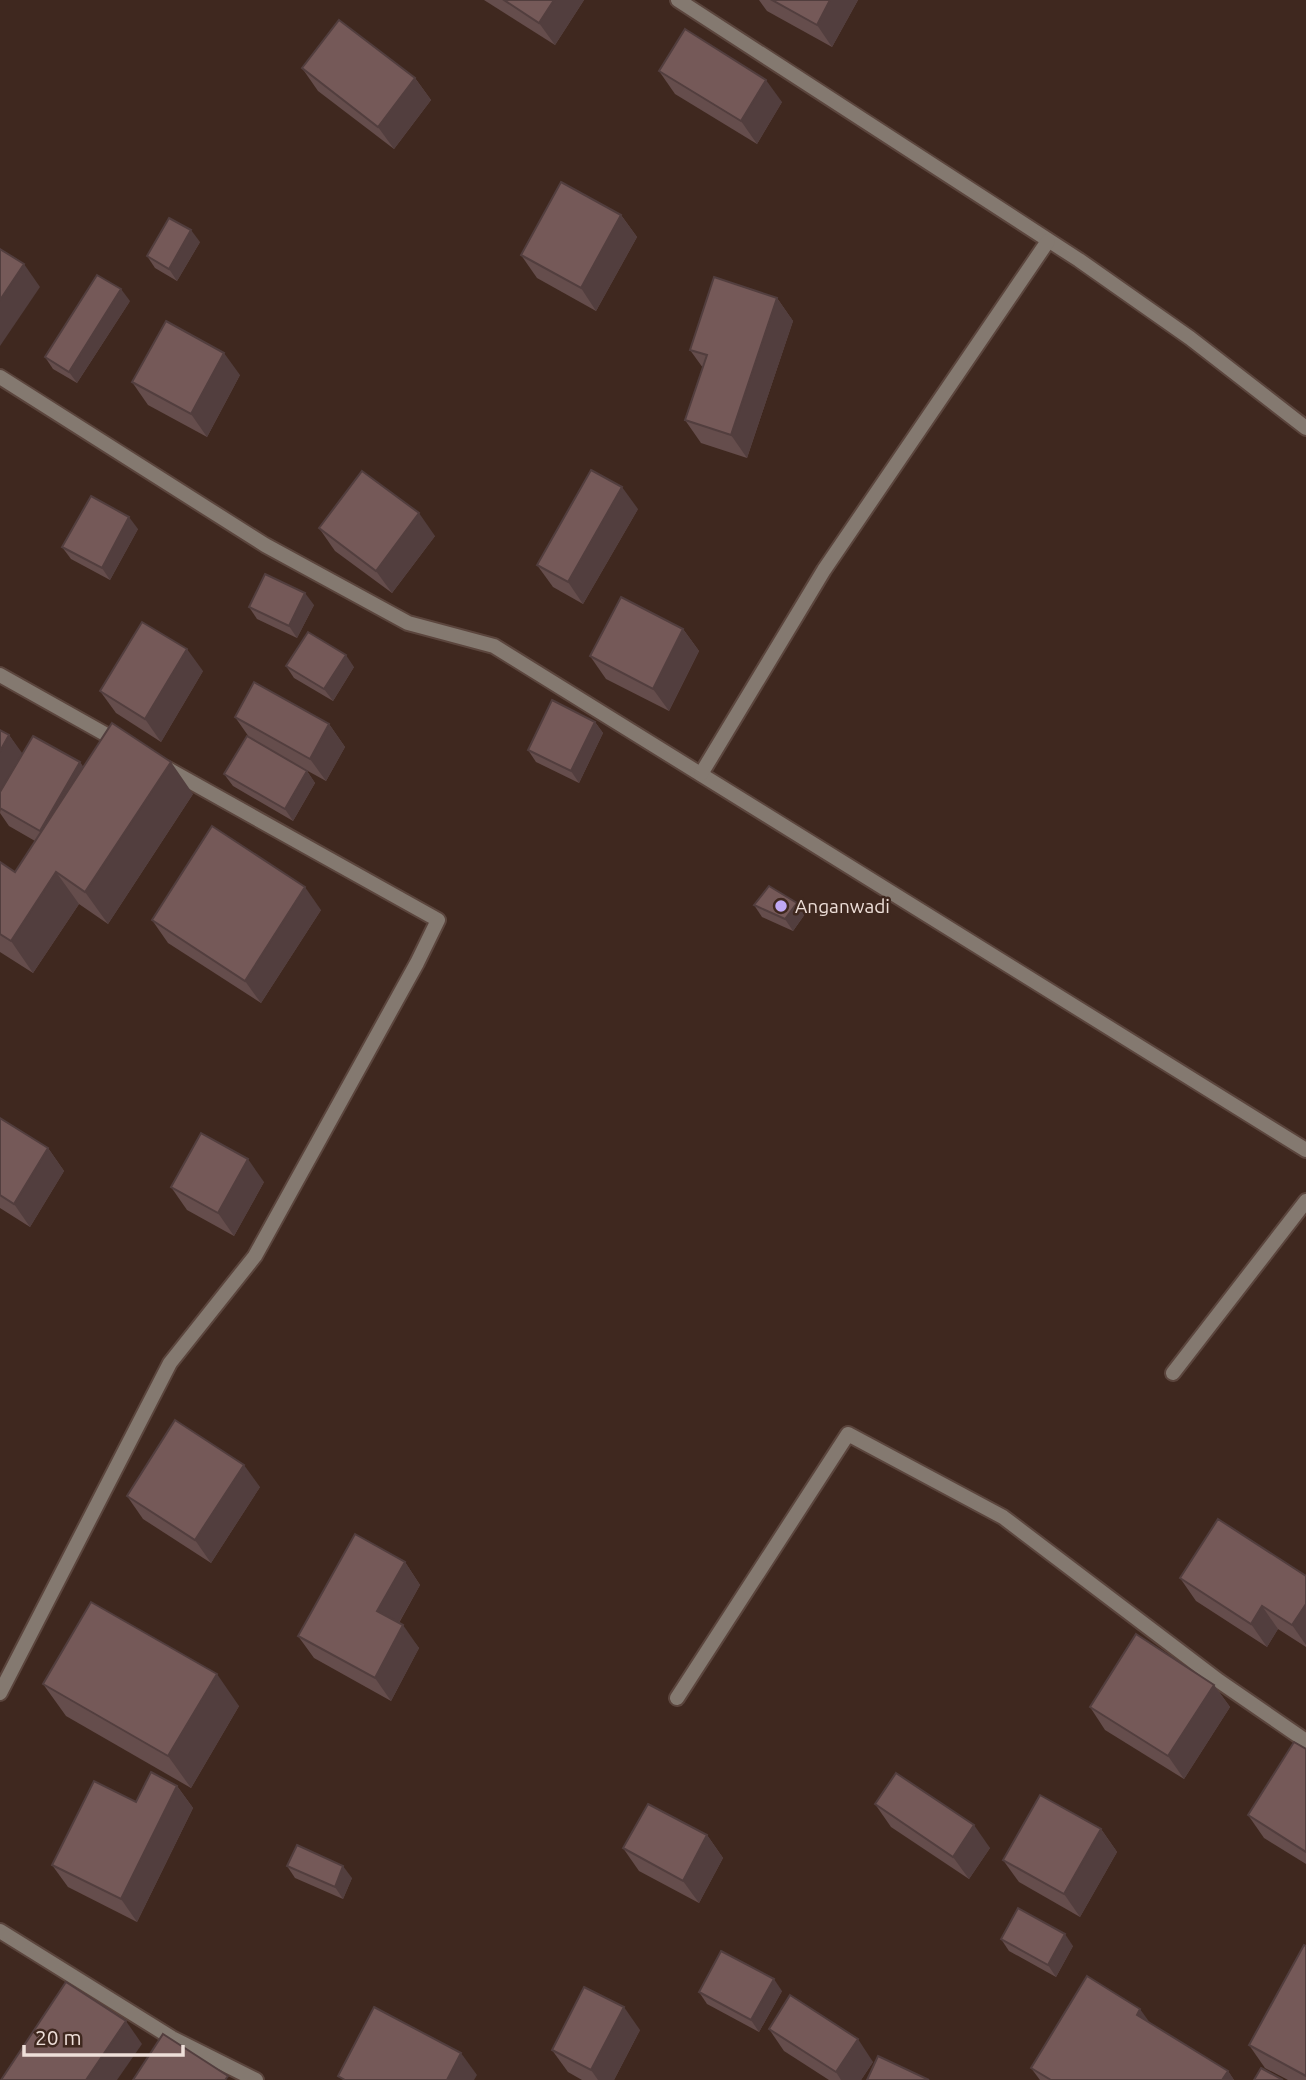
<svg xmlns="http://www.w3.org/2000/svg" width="1306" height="2080" viewBox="0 0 1306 2080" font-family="Ubuntu,sans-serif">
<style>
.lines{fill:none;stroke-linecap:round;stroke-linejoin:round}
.street-casing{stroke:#5b453d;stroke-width:18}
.street{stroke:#847970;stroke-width:14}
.wall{fill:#654d4c}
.shaded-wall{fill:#523e3e}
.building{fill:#755958;stroke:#523e3e;stroke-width:2}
.poi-dot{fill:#c0a8f4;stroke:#3f281f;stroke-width:2.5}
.labels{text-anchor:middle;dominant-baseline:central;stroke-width:5;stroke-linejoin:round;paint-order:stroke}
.poi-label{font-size:19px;fill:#eedfd9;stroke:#3f281f;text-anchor:start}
</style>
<rect width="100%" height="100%" fill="#3f281f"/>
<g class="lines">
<defs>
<g id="street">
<path d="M678,0L1079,260L1190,338L1306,428"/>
<path d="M0,377L265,545L408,623L494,646L1306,1150"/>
<path d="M0,675L121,743"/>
<path d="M701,774L824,570L1048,241"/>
<path d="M1173,1373L1306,1201"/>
<path d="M0,1693L170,1363L255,1256L417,963L438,920L166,768"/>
<path d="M677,1698L848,1434L1003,1517L1219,1681L1306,1741"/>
<path d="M0,1931L172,2038L256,2080"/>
</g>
</defs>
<use href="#street" class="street-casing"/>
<use href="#street" class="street"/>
</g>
<g class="wall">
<path d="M484,0H584L555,45Z"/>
<path d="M759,0H858L832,47L767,11Z"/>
<path d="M302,68L415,78L431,100L394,149L318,91Z"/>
<path d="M659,71L782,102L757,144L675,94Z"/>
<path d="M621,215L637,237L596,311L537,278L521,255Z"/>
<path d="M200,242L177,281L155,268L147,256Z"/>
<path d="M777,298L793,321L747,458L701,443L685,420L703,368L690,350Z"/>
<path d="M130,301L77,383L53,369L45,357Z"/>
<path d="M240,375L207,437L148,405L132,382Z"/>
<path d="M638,509L583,604L553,587L537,565Z"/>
<path d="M319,528L435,536L392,593L335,551Z"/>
<path d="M138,529L110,580L71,559L62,547Z"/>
<path d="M314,605L297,638L257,619L249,607Z"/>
<path d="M683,629L699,651L669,711L606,679L590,656Z"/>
<path d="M286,666L354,667L333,701L294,678Z"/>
<path d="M203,671L161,742L116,713L100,691Z"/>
<path d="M235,717L329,724L345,747L326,781L297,765L307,771L315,783L293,821L233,786L224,774L249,737Z"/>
<path d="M595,722L603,733L579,783L536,762L528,750Z"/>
<path d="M9,735L22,754L80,762L83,767L193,794L108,924L79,904L33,973L0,952V862L15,872L35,841L9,826L0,813Z"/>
<path d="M754,905L805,914L793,931L762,917Z"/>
<path d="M321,910L261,1003L168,943L152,920Z"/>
<path d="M0,1118L48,1148L64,1171L30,1227L0,1208Z"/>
<path d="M264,1182L234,1236L187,1210L171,1187Z"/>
<path d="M260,1487L211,1563L143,1519L127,1496Z"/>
<path d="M405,1562L420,1585L399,1623L419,1648L391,1701L314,1658L298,1636Z"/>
<path d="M1306,1576V1647L1278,1629L1267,1647L1196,1601L1180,1578Z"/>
<path d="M43,1684L239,1706L191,1788L66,1716Z"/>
<path d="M1214,1685L1230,1707L1184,1779L1105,1730L1090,1707Z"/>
<path d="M1306,1749V1864L1264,1838L1248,1815Z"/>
<path d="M177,1786L193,1808L137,1922L68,1887L52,1865L136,1802Z"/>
<path d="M875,1804L990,1848L969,1879L891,1827Z"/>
<path d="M1101,1829L1117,1852L1080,1917L1019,1882L1003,1860Z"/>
<path d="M707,1835L723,1858L699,1903L639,1871L623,1848Z"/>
<path d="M287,1866L352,1878L343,1899L295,1878Z"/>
<path d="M1001,1939L1073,1946L1056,1977L1009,1951Z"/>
<path d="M1306,1946V2080H1288L1265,2068L1249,2045Z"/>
<path d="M782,1991L759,2032L707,2004L699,1992Z"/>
<path d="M1150,2023L1228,2071L1234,2080H1040L1031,2068Z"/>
<path d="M769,2029L873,2062L861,2080H829L784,2051Z"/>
<path d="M640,2030L614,2080H582L568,2072L552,2050Z"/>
</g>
<g class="shaded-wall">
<path d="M554,0H584L555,45L539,23Z"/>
<path d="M830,0H858L832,47L817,25Z"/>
<path d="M415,78L431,100L394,149L378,127Z"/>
<path d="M766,80L782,102L757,144L741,121Z"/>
<path d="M621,215L637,237L596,311L581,288Z"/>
<path d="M191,230L200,242L177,281L169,269Z"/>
<path d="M24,264L40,287L0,346V300Z"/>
<path d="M121,289L130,301L77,383L69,372Z"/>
<path d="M777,298L793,321L747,458L731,435Z"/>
<path d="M224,353L240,375L207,437L191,414Z"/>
<path d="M622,487L638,509L583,604L568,582Z"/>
<path d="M419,513L435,536L392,593L376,571Z"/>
<path d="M129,517L138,529L110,580L102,568Z"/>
<path d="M305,593L314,605L297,638L289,626Z"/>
<path d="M683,629L699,651L669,711L653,689Z"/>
<path d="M187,649L203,671L161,742L145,719Z"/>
<path d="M346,655L354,667L333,701L324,689Z"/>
<path d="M595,722L603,733L579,783L571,771Z"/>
<path d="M329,724L345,747L326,781L310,759Z"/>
<path d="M9,735L25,757L0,803V751Z"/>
<path d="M80,762L95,784L56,853L40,831Z"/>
<path d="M171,762L193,794L108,924L85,892Z"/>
<path d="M307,771L315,783L293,821L285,809Z"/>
<path d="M56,872L79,904L33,973L11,941Z"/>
<path d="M305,887L321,910L261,1003L245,981Z"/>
<path d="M797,903L805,914L793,931L785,919Z"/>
<path d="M48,1148L64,1171L30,1227L14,1204Z"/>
<path d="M248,1159L264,1182L234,1236L218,1213Z"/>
<path d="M244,1465L260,1487L211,1563L195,1540Z"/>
<path d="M405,1562L420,1585L393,1633L377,1611Z"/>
<path d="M1306,1604V1645L1292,1625Z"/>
<path d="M1262,1606L1278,1629L1267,1647L1251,1624Z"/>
<path d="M403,1625L419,1648L391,1701L375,1678Z"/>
<path d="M217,1674L239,1706L191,1788L168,1756Z"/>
<path d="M1214,1685L1230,1707L1184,1779L1168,1756Z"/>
<path d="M177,1786L193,1808L137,1922L121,1899Z"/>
<path d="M974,1825L990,1848L969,1879L953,1857Z"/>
<path d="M1101,1829L1117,1852L1080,1917L1064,1894Z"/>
<path d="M707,1835L723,1858L699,1903L683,1881Z"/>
<path d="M343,1866L352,1878L343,1899L335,1887Z"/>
<path d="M1065,1934L1073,1946L1056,1977L1048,1965Z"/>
<path d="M774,1979L782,1991L759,2032L751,2020Z"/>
<path d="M624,2007L640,2030L614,2080H598L591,2070Z"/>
<path d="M1140,2009L1163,2041L1137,2015Z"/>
<path d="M126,2021L142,2044L117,2080H86Z"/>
<path d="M858,2039L873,2062L861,2080H841L836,2072Z"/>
<path d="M461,2053L477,2075L474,2080H447Z"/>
<path d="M1228,2071L1234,2080H1222Z"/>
</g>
<g class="building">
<path d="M504,0H554L539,23Z"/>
<path d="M772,0H830L817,25Z"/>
<path d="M339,20L415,78L378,127L302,68Z"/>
<path d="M685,29L766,80L741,121L659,71Z"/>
<path d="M561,182L621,215L581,288L521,255Z"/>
<path d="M169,218L191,230L169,269L147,256Z"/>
<path d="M0,249L24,264L0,300Z"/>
<path d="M97,275L121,289L69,372L45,357Z"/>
<path d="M714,277L777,298L731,435L685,420L707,355L690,350Z"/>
<path d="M166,321L224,353L191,414L132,382Z"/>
<path d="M591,470L622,487L568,582L537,565Z"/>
<path d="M362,471L419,513L376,571L319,528Z"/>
<path d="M91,496L129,517L102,568L62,547Z"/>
<path d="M265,574L305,593L289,626L249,607Z"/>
<path d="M621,597L683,629L653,689L590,656Z"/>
<path d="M142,622L187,649L145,719L100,691Z"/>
<path d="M308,632L346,655L324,689L286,666Z"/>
<path d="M254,682L329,724L310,759L235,717Z"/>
<path d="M552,700L595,722L571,771L528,750Z"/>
<path d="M112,723L171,762L85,892L56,872L11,941L0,934V862L15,872Z"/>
<path d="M0,730L9,735L0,751Z"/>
<path d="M33,736L80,762L40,831L0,808V792Z"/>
<path d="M247,736L307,771L285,809L224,774Z"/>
<path d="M212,826L305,887L245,981L152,920Z"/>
<path d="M769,886L797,903L785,919L754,905Z"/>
<path d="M0,1118L48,1148L14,1204L0,1195Z"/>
<path d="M201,1133L248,1159L218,1213L171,1187Z"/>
<path d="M175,1420L244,1465L195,1540L127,1496Z"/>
<path d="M1218,1519L1306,1576V1604L1292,1625L1262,1606L1251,1624L1180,1578Z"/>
<path d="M355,1534L405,1562L377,1611L403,1625L375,1678L298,1636Z"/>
<path d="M91,1602L217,1674L168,1756L43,1684Z"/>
<path d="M1136,1634L1214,1685L1168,1756L1090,1707Z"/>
<path d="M1294,1742L1306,1749V1852L1248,1815Z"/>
<path d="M151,1772L177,1786L121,1899L52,1865L94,1781L136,1802Z"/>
<path d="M896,1773L974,1825L953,1857L875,1804Z"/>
<path d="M1040,1795L1101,1829L1064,1894L1003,1860Z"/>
<path d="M648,1804L707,1835L683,1881L623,1848Z"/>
<path d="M297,1845L343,1866L335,1887L287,1866Z"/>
<path d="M1018,1908L1065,1934L1048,1965L1001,1939Z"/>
<path d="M1304,1945L1306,1946V2076L1249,2045Z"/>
<path d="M721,1951L774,1979L751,2020L699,1992Z"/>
<path d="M1087,1976L1140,2009L1137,2015L1228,2071L1222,2080H1051L1031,2068Z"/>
<path d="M66,1982L126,2021L86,2080H1Z"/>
<path d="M584,1987L624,2007L591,2070L552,2050Z"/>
<path d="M790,1995L858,2039L836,2072L769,2029Z"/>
<path d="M374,2007L461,2053L447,2080H345L338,2076Z"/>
<path d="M163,2034L228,2076L225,2080H133Z"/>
<path d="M878,2056L929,2080H867Z"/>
<path d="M1261,2068L1283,2080H1254Z"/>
</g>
<circle class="poi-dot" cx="781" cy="906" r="7"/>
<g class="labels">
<g class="poi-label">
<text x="795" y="906">Anganwadi</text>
</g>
</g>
<path d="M24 2045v10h159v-10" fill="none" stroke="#eedfd9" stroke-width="3.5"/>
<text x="35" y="2045" font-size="21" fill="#eedfd9" stroke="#3f281f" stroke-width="5" paint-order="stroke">20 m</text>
</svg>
